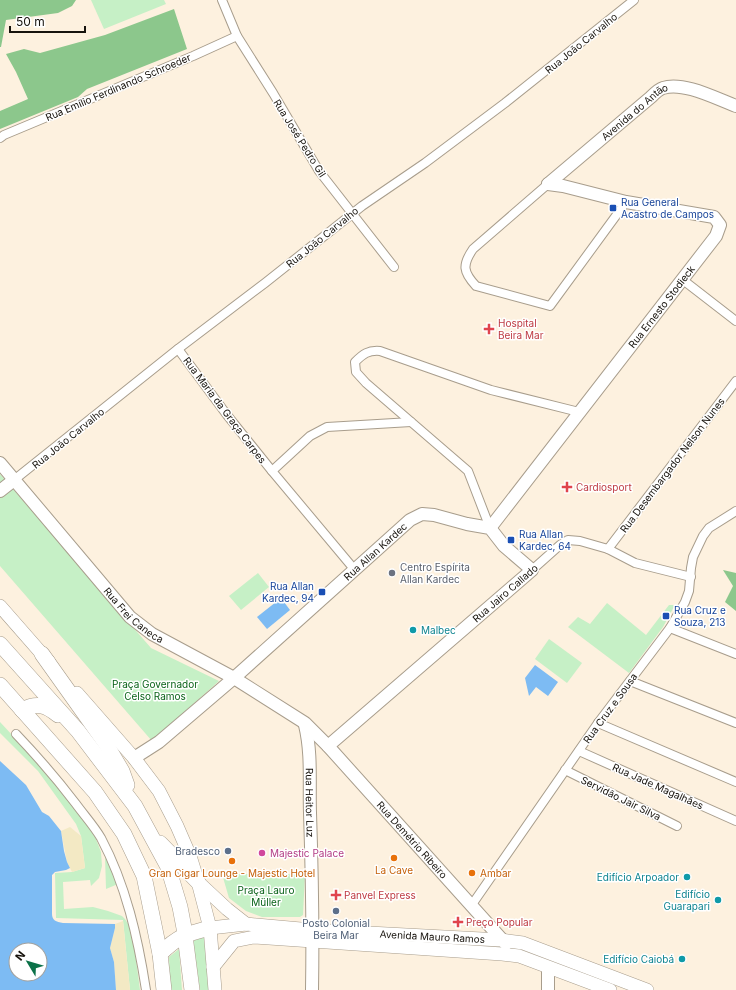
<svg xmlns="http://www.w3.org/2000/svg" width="736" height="990" viewBox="0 0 736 990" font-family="Inter,sans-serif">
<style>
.green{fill:#c6f0c6}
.forest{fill:#8cc78c}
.sand{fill:#f3e9c4}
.water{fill:#7dbbf3;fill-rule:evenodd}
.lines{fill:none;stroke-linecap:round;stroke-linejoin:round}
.street-casing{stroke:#a89d8c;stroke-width:10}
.secondary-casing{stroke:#a89d8c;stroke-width:14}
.primary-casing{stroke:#a89d8c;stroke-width:14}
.highway-casing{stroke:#a89d8c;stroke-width:16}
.street{stroke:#fff;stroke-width:8}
.secondary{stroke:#fff;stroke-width:12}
.primary{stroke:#fff;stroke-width:13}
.highway{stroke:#fff;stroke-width:15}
.transit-dot{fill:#1a4fb4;stroke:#fff;stroke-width:1.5}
.health-dot{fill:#e0444e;stroke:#fff;stroke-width:1.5}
.worship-dot{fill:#6b7280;stroke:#fff;stroke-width:1.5}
.culture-dot{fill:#0f9aa8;stroke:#fff;stroke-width:1.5}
.service-dot{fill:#5c6f8a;stroke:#fff;stroke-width:1.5}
.hotel-dot{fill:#d1479c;stroke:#fff;stroke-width:1.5}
.food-dot{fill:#e8710a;stroke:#fff;stroke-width:1.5}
.labels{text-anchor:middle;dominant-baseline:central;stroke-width:3;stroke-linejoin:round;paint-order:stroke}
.street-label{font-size:10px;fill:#17130d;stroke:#fff}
.transit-label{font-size:10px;fill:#164399;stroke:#fff;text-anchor:start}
.health-label{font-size:10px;fill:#be3a42;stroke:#fff;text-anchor:start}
.worship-label{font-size:10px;fill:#5b616d;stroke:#fff;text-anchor:start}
.culture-label{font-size:10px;fill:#0d838f;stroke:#fff;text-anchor:end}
.park-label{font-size:10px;fill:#086217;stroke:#fff}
.service-label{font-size:10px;fill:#4e5e75;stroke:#fff;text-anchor:end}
.hotel-label{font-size:10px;fill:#b23c85;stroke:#fff;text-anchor:start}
.food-label{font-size:10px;fill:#c56008;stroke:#fff}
</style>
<rect width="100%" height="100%" fill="#fdf1df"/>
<g class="green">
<path d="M91,0H164L166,4L104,29Z"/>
<path d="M0,474L151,648L219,681L152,741L0,566Z"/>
<path d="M258,573L269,587L241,610L229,596Z"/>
<path d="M607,603L646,635L669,605H675L663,627L629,673L568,627L578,617L590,624Z"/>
<path d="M549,639L582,663L567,683L535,659Z"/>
<path d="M0,722L40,765L94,834L101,852L102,866L99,878L91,886L90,880L63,882L64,909L93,907L108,911L122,916L125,919L132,930L140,990H130L123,920L56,918L55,873L72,872L85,868L81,836L76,824L38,771L0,733Z"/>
<path d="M105,857L118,884L106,889Z"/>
<path d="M222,874H305L303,915L300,917H262L246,911L229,898Z"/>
<path d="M204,937L210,990H200L193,941Z"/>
<path d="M179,949L182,990H170L169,957Z"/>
</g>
<g class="forest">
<path d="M0,0H76L72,6L58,13L6,20L1,47H0Z"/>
<path d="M174,9L187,49L87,89L78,97L0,129V111L28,99L16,72L6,54L24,49L40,53L105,35Z"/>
<path d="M723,570L736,573V611L725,602L733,586Z"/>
</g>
<g class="sand">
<path d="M70,827L81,836L85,868L72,872L67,862L61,831Z"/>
<path d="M123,921L130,990H116L114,962L110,948L115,928V924Z"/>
</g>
<g class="water">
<path d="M281,598L290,610L267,629L257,617Z"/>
<path d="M535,665L558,682L548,696L536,687L529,696L525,678Z"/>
<path d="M0,761L26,785L42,812L49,816L61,831L64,851L67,862L70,868L66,870L55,872L52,875V914C52,920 56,922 63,923L115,924V928L110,948L114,962L116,990H0ZM16,950H40V974H16Z"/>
</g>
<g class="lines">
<defs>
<g id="street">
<path d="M222,0L237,36L273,93L319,171L394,267"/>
<path d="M0,138L4,135L193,56L237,36"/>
<path d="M548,184L473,249C462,265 463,272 476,286L550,306L626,202"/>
<path d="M683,280L736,321"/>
<path d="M178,349L227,415L272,471"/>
<path d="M14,480L178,349L265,283L362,206L425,163L505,103L634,0"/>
<path d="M490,528L468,471L366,383L356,372L355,362C363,354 368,350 380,351L491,390L579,412"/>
<path d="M608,549L736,381"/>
<path d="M354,569L272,471L310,436L327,427L411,422"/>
<path d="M532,570L560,545L568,540L580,541L608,549L635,563L691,577"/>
<path d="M670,628L736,654"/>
<path d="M630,681L736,723"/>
<path d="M598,723L736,782"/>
<path d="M16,734C37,756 57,779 76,804C84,815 94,826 101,838C126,885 138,938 146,990"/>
<path d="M579,751L736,821"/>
<path d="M565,770L677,826"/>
<path d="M471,906L598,723L670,628L685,602L689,591L691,568L693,557L703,536L709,528L736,511"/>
</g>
<g id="secondary">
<path id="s1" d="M548,184L651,97C654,94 659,89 663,88C683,81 717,99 736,106"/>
<path id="s2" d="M0,463L130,617L152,634L234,678L305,723L328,746L506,944"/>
<path d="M0,491L14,480"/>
<path id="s3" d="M490,528L716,236L720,225L714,217L626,202L563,186L548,184"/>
<path id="s4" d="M305,725C312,754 309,783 310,813C312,872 313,931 312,990"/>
<path id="s5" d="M134,758L159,742L234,678L410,520L422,514L434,515L467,524L490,528L504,546L532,570L328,746"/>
<path d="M548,990V968"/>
</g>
<g id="primary">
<path d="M0,606L49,662"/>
<path d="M77,693L134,758L159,791L177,826L190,856L198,882L210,928L215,990"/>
<path d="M198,882L227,909L246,924"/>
<path id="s6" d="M210,928L246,924L312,930L501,940L523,943L647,990"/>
<path d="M213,967L234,941L254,937L502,954L519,956L610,990"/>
</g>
<g id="highway">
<path d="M0,644L78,731L135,806L168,867L180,907L184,928L192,990"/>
<path d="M42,654L106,744L122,771L127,785"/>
<path d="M0,685L95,792L124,834L144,876L160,954L164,990"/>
<path d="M22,710C37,702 46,705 58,715"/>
<path d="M160,843L198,882"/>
<path d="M160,954C178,936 186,934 210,928"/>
</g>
</defs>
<use href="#street" class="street-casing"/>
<use href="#secondary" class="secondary-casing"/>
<use href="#primary" class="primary-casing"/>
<use href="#highway" class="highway-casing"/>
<use href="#street" class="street"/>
<use href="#secondary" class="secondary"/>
<use href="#primary" class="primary"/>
<use href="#highway" class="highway"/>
</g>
<g class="transit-dot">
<rect x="609" y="204" width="8" height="8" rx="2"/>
<rect x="507" y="536" width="8" height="8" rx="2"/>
<rect x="318" y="588" width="8" height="8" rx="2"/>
<rect x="662" y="612" width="8" height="8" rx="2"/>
</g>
<g class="health-dot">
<path d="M487 323h4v4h4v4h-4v4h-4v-4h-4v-4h4z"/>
<path d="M565 481h4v4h4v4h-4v4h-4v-4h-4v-4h4z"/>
<path d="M334 889h4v4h4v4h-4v4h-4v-4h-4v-4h4z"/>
<path d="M456 916h4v4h4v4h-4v4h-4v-4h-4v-4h4z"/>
</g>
<circle class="worship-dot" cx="392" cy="573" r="4"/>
<g class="culture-dot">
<circle cx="413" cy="630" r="4"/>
<circle cx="687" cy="877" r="4"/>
<circle cx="718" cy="900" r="4"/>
<circle cx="682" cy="959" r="4"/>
</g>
<g class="service-dot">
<circle cx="228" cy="851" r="4"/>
<circle cx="336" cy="911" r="4"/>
</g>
<circle class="hotel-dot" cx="262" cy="853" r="4"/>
<g class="food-dot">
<circle cx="394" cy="858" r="4"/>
<circle cx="232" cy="861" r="4"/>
<circle cx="472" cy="873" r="4"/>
</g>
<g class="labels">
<g class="street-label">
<text transform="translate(581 43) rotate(-39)">Rua João Carvalho</text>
<text transform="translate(118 87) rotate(-23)">Rua Emílio Ferdinando Schroeder</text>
<text stroke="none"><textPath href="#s1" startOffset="113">Avenida do Antão</textPath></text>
<text transform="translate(300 138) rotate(58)">Rua José Pedro Gil</text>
<text transform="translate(322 237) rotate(-39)">Rua João Carvalho</text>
<text stroke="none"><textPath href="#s3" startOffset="280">Rua Ernesto Stodieck</textPath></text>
<text transform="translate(225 410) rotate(53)">Rua Maria da Graça Carpes</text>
<text transform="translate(68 438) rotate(-39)">Rua João Carvalho</text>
<text transform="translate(672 465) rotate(-53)">Rua Desembargador Nelson Nunes</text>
<text stroke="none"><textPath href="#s5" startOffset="318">Rua Allan Kardec</textPath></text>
<text transform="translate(505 593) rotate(-41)">Rua Jairo Callado</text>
<text stroke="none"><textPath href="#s2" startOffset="203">Rua Frei Caneca</textPath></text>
<text transform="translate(610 708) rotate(-54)">Rua Cruz e Sousa</text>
<text transform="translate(658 786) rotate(24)">Rua Jade Magalhães</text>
<text transform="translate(621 798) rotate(26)">Servidão Jair Silva</text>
<text stroke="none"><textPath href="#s4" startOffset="78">Rua Heitor Luz</textPath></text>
<text stroke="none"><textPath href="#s2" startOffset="565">Rua Demétrio Ribeiro</textPath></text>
<text stroke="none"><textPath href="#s6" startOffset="223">Avenida Mauro Ramos</textPath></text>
</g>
<g class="transit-label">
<text x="621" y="202">Rua General<tspan x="621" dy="12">Acastro de Campos</tspan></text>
<text x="519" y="534">Rua Allan<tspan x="519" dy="12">Kardec, 64</tspan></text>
<text x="314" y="586" text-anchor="end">Rua Allan<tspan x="314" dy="12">Kardec, 94</tspan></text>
<text x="674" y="610">Rua Cruz e<tspan x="674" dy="12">Souza, 213</tspan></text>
</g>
<g class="health-label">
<text x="498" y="323">Hospital<tspan x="498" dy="12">Beira Mar</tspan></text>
<text x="576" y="487">Cardiosport</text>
<text x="344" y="895">Panvel Express</text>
<text x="466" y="922">Preço Popular</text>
</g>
<g class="worship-label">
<text x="400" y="567">Centro Espírita<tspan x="400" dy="12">Allan Kardec</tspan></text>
</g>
<g class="culture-label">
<text x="421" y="630" text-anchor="start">Malbec</text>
<text x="679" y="877">Edifício Arpoador</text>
<text x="710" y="894">Edifício<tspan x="710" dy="12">Guarapari</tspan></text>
<text x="674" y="959">Edifício Caiobá</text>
</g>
<g class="park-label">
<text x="155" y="684">Praça Governador<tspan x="155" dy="12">Celso Ramos</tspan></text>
<text x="266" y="890">Praça Lauro<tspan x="266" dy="12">Müller</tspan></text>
</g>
<g class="service-label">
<text x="220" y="851">Bradesco</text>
<text x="336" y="923" text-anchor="middle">Posto Colonial<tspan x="336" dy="12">Beira Mar</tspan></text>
</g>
<g class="hotel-label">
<text x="270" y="853">Majestic Palace</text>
</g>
<g class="food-label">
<text x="394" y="870">La Cave</text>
<text x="232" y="873">Gran Cigar Lounge - Majestic Hotel</text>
<text x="480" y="873" text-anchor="start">Ambar</text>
</g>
</g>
<g transform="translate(28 962) rotate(308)"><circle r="19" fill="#ffffff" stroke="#a2a19e"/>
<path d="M0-3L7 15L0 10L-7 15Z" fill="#0b7148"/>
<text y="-6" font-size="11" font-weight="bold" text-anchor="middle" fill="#17130d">N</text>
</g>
<path d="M10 26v6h75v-6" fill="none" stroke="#17130d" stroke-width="2"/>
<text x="16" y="26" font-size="12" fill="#17130d" stroke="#ffffff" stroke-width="3" paint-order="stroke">50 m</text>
</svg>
